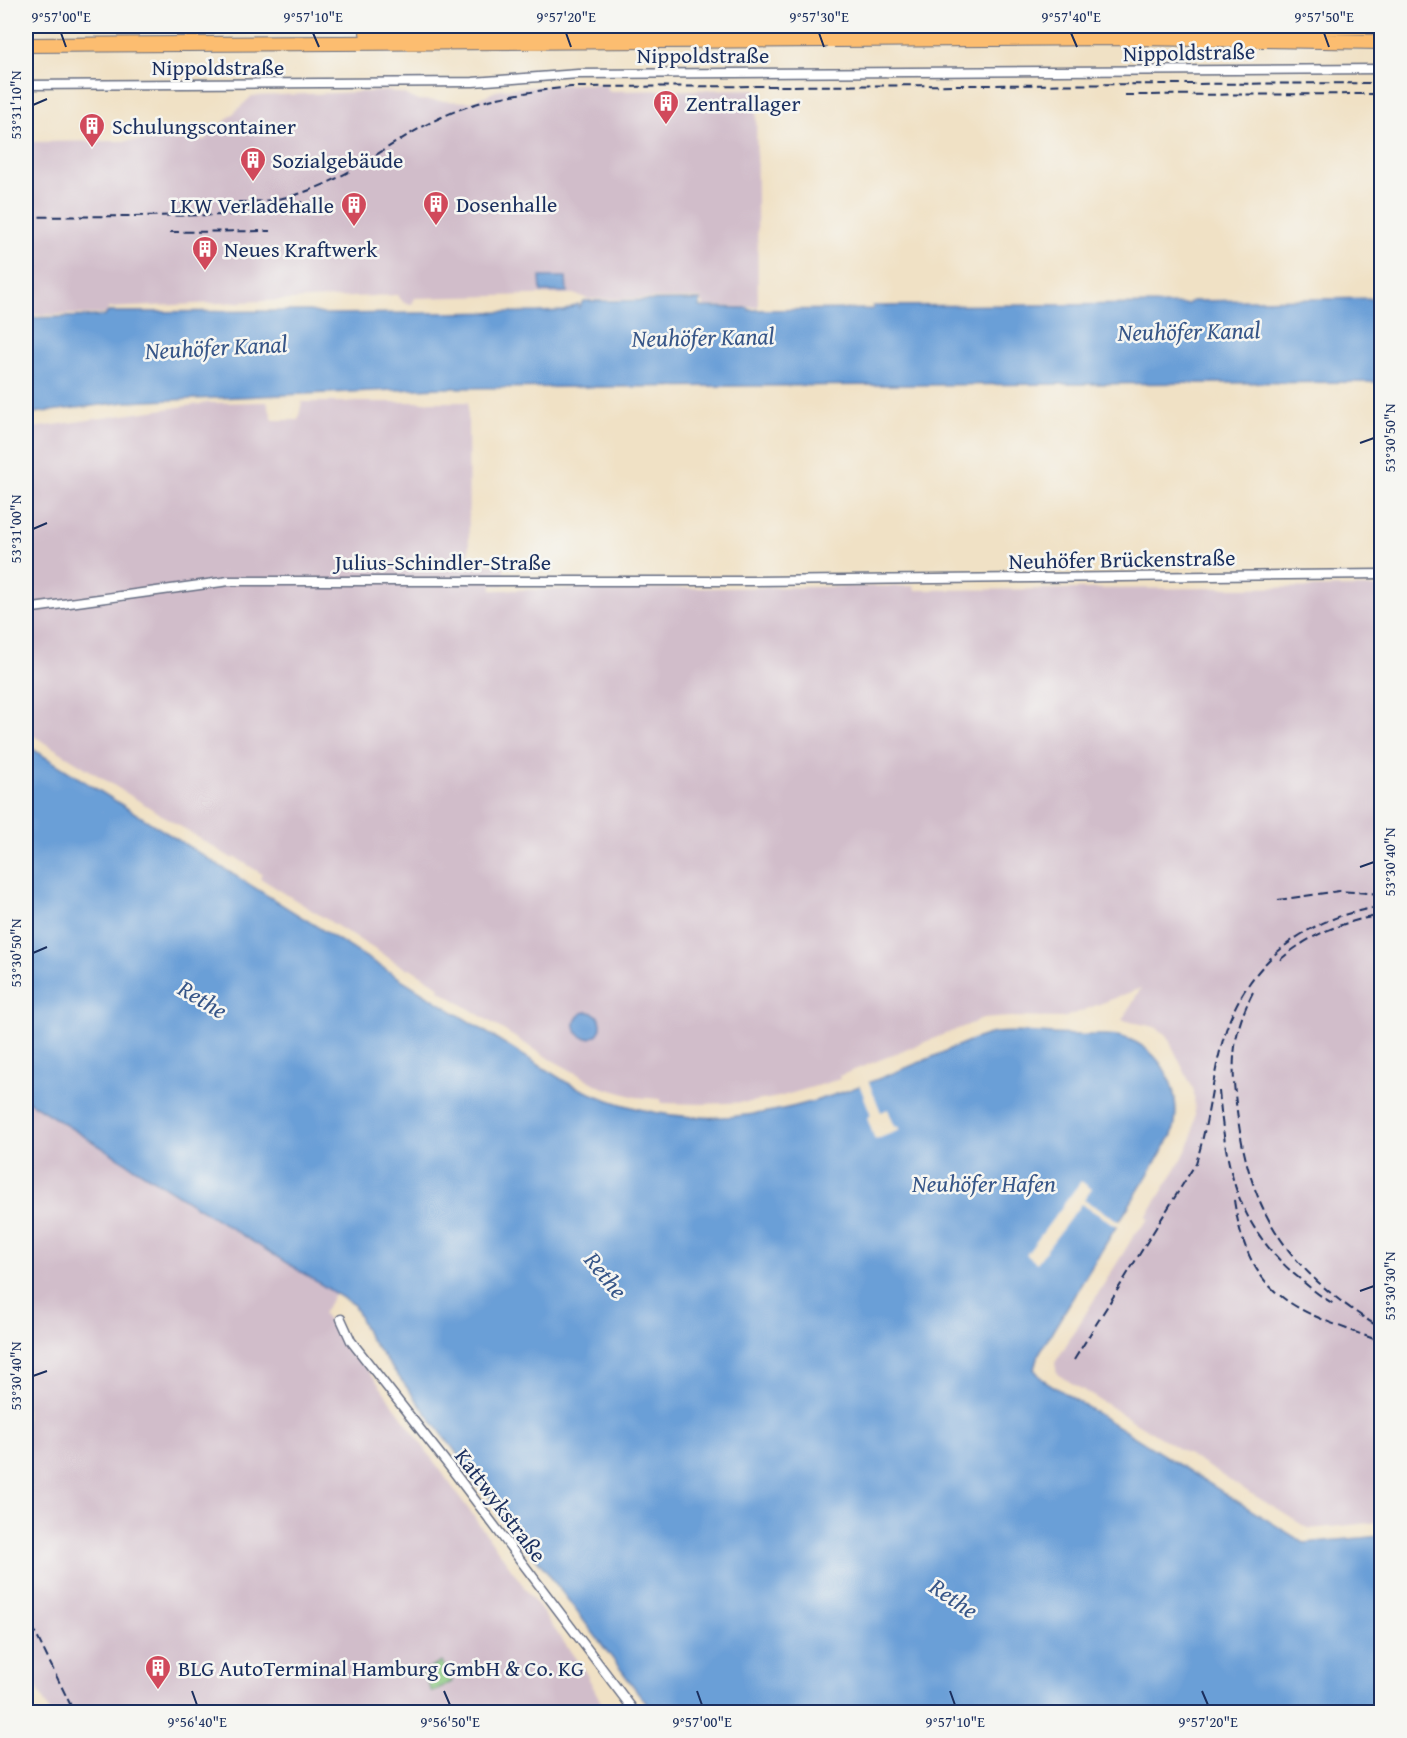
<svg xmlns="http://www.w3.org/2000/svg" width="1407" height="1738" viewBox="0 0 1407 1738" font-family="'Gentium Book Plus',serif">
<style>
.industrial{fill:#d1bdca}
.green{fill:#8bc980;stroke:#537c6f;stroke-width:1.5}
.water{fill:#6a9fd7;stroke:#42679a;stroke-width:1.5}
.pier{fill:#f0e1c5}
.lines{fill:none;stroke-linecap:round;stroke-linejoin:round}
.minor-casing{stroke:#666d82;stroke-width:11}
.primary-casing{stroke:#666d82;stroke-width:16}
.minor{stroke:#fff;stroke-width:8}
.primary{stroke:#fcbd6f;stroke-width:14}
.rail{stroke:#1b2f5e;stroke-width:2;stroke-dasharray:9 4.5;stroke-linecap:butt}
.ticks{fill:none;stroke:#1b2f5e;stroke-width:2}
.labels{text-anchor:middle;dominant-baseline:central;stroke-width:5;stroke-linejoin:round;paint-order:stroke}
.street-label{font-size:22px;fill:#1b2f5e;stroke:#f6f6f2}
.poi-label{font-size:22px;fill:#1b2f5e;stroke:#f6f6f2;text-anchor:start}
.water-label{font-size:24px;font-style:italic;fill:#375688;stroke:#f6f6f2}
.neatline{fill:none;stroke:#1b2f5e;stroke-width:2}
.ticks-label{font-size:15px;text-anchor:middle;fill:#1b2f5e}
</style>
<rect width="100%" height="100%" fill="#f6f6f2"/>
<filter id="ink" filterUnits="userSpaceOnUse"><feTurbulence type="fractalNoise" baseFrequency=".0167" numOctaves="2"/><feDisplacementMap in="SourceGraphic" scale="12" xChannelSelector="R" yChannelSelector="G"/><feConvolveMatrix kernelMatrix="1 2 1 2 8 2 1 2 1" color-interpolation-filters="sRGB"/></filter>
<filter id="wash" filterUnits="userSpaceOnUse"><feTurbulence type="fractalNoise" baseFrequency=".008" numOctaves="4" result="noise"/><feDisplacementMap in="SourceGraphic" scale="24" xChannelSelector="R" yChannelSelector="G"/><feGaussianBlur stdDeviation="1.35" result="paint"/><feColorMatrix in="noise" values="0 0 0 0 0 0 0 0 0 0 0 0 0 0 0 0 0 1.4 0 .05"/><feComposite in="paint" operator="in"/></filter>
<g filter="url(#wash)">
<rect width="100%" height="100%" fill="#f0e1c5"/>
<g class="industrial">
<path d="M575,84H607L608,91L756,89L758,307L704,306L701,298L589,299L573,294L415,298L412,304L404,303L397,295L109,308L105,314L26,315V142L205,140L252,96L389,91L404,94L416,100L470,102L501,89Z"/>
<path d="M267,402L273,420H298L302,402H468L469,562L504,566V585H492V590L913,586L915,590L1381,587V1522L1309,1529L1057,1374L1055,1363L1135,1234L1149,1219L1146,1217L1182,1159L1192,1138L1195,1115L1194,1091L1166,1034L1155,1027L1122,1020L1141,988L1063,1018L1010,1017L983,1019L839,1076L840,1079L779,1097L750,1102L703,1104L661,1103V1099L636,1097L601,1087L545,1056L439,990L440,987L410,968L408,970L260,878L262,874L235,857L233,859L26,731V429L207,403Z"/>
<path d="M26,1096L338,1287L323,1314L372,1375L586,1673L606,1712H49L26,1664Z"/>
</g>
<path class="green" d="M442,1662L452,1682L432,1692L422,1672Z"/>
<g class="water">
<path d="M540,277H566L567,292H541Z"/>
<path d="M1381,298V382L439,388L125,402L26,414V318L105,316L108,312L310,311L322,314L539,312L564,311L578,304L579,308L583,301L700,300V307L748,308L749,310L873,309V306L1188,304L1192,301Z"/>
<path d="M26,745L566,1082C626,1112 689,1124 755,1114C815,1106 868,1083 923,1061C943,1053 975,1036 995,1033C1021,1030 1051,1035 1077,1035C1091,1036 1109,1033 1122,1037C1164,1048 1185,1096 1172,1135L1038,1355L1034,1369L1042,1379L1304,1543L1381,1536V1712H653L368,1336L354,1305L26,1100Z"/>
<circle cx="588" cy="1025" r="13"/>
</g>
<g class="pier">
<path d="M868,1080L881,1112L888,1109L895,1127L899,1126L900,1130L875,1140L867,1118L871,1115L859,1084Z"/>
<path d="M1081,1181L1092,1189L1084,1200L1123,1223L1120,1228L1081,1204L1037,1263L1026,1255Z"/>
</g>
</g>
<g filter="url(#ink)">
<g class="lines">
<defs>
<g id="minor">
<path d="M26,85L473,82L578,74L1382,69"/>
<path d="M26,609L229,581H756L1382,574"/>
<path d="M341,1319L351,1341L453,1471L635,1712"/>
</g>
<g id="primary">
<path d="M367,33L1382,27"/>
<path d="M26,45L1135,38L1382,42"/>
</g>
</defs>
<use href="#minor" class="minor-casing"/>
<use href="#primary" class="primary-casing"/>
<use href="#minor" class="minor"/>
<use href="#primary" class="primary"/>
<g class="rail">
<path d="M1125,95L1382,94"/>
<path d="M238,202C330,203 367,152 442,117C484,97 526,92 571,87L1382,83"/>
<path d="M26,217L232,215L266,212L302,202"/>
<path d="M170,232L270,231"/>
<path d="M1278,900L1339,891L1382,894"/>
<path d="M1280,960C1308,935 1344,921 1382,915"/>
<path d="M1253,992C1231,1035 1231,1066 1237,1111C1250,1217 1292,1274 1382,1329"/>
<path d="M1219,1091C1226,1168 1235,1221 1294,1274C1307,1285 1319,1296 1334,1304"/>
<path d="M1234,1200C1249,1301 1297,1310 1382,1342"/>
<path d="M1074,1360L1196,1163C1210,1119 1212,1073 1226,1030C1249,960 1310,915 1382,907"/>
<path d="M26,1614L74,1712"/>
</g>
</g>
</g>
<path class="ticks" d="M61,33L66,47M313,33L319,47M566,33L571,47M819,33L824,47M1071,33L1077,47M1324,33L1329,47M33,105L47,99M1360,443L1374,438M33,529L47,523M1360,867L1374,862M33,953L47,947M1360,1291L1374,1286M33,1376L47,1371M192,1691L197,1705M444,1691L450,1705M697,1691L702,1705M950,1691L955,1705M1202,1691L1208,1705"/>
<defs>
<symbol id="building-pin" viewBox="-11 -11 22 30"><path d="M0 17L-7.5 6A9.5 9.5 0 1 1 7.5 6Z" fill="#d1495b" stroke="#f6f6f2"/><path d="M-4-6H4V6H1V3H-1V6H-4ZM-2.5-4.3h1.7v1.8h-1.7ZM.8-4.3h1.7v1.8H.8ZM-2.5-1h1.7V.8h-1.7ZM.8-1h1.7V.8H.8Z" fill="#fff"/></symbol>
</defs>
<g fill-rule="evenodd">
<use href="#building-pin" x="651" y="88" width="30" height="40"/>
<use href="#building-pin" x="77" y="111" width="30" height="40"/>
<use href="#building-pin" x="238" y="145" width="30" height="40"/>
<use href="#building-pin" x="421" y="189" width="30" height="40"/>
<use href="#building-pin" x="339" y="190" width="30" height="40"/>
<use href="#building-pin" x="190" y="234" width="30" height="40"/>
<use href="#building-pin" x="143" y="1653" width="30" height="40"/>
</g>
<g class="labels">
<g class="street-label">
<text transform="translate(1189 52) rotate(-1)">Nippoldstraße</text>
<text x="703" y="55">Nippoldstraße</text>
<text x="218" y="67">Nippoldstraße</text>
<text transform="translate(1122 559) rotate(-1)">Neuhöfer Brückenstraße</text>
<text x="443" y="562">Julius-Schindler-Straße</text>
<text transform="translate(501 1505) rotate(53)">Kattwykstraße</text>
</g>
<g class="poi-label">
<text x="686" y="103">Zentrallager</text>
<text x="112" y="126">Schulungscontainer</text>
<text x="272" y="160">Sozialgebäude</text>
<text x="456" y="204">Dosenhalle</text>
<text x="334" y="205" text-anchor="end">LKW Verladehalle</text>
<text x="224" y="249">Neues Kraftwerk</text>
<text x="178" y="1668">BLG AutoTerminal Hamburg GmbH &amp; Co. KG</text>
</g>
<g class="water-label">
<text transform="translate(1189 331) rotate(-1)">Neuhöfer Kanal</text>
<text transform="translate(703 337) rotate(-1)">Neuhöfer Kanal</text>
<text transform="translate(216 347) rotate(-3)">Neuhöfer Kanal</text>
<text transform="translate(203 999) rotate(31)">Rethe</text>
<text x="984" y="1183">Neuhöfer Hafen</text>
<text transform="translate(606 1275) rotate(51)">Rethe</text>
<text transform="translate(954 1598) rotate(34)">Rethe</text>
</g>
</g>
<rect width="1407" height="1738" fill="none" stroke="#f6f6f2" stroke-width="66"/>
<rect x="33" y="33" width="1341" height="1672" class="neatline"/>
<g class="ticks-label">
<text x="61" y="22">9°57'00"E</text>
<text x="313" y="22">9°57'10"E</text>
<text x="566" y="22">9°57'20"E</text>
<text x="819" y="22">9°57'30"E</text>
<text x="1071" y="22">9°57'40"E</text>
<text x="1324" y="22">9°57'50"E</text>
<text transform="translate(16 105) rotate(-90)" y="5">53°31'10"N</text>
<text transform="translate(1390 438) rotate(-90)" y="5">53°30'50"N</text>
<text transform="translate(16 529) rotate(-90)" y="5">53°31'00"N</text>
<text transform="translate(1390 862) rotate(-90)" y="5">53°30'40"N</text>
<text transform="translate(16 953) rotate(-90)" y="5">53°30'50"N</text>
<text transform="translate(1390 1286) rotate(-90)" y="5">53°30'30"N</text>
<text transform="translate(16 1376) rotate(-90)" y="5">53°30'40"N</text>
<text x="197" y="1727">9°56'40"E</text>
<text x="450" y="1727">9°56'50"E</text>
<text x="702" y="1727">9°57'00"E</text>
<text x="955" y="1727">9°57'10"E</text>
<text x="1208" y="1727">9°57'20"E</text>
</g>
</svg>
